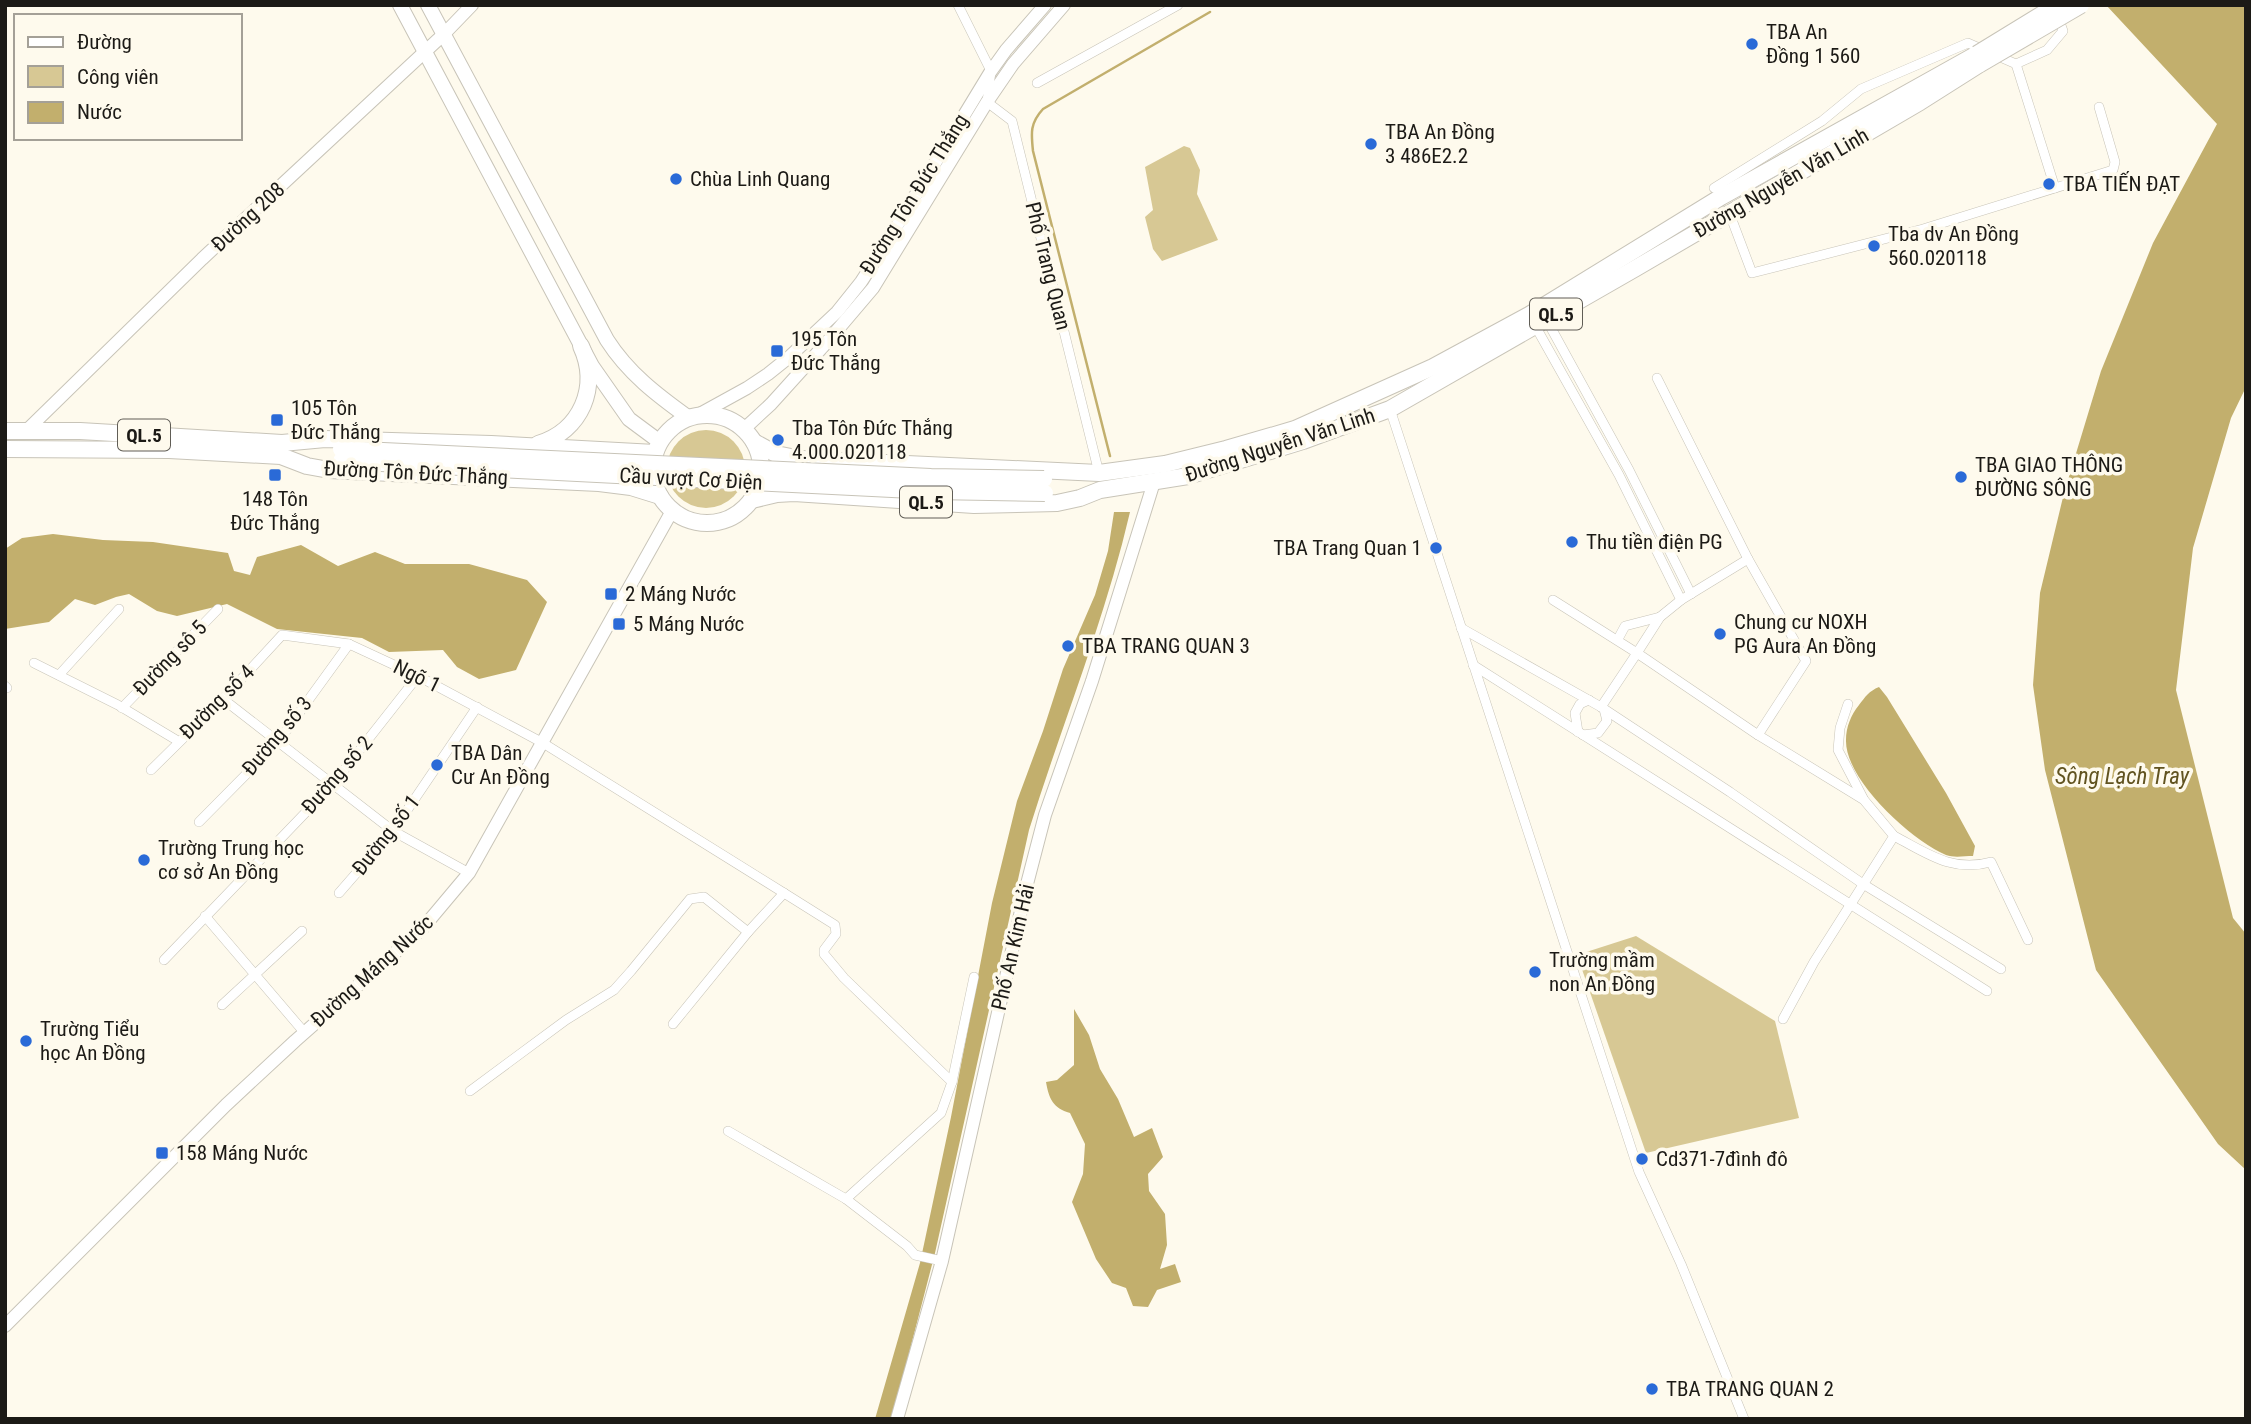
<svg xmlns="http://www.w3.org/2000/svg" width="2251" height="1424" viewBox="0 0 2251 1424" font-family="'Roboto Condensed',sans-serif">
<style>
.green{fill:#d7c894}
.water{fill:#c2af6d}
.lines{fill:none;stroke-linecap:round;stroke-linejoin:round}
.stream{stroke:#c2af6d;stroke-width:2.5}
.street-casing{stroke:#c8c4b8;stroke-width:10}
.secondary-casing{stroke:#c8c4b8;stroke-width:14}
.primary-casing{stroke:#c8c4b8;stroke-width:16}
.highway-casing{stroke:#c8c4b8;stroke-width:18}
.street{stroke:#fff;stroke-width:9}
.secondary{stroke:#fff;stroke-width:12}
.primary{stroke:#fff;stroke-width:14}
.highway{stroke:#fff;stroke-width:16}
.highway-bridge-casing{stroke:#c8c4b8;stroke-width:18;stroke-linecap:butt}
.highway-bridge{stroke:#fff;stroke-width:16}
.poi-dot{fill:#2a6ad7;stroke:#fefaed;stroke-width:2.5}
.labels{text-anchor:middle;dominant-baseline:central;stroke-width:7;stroke-linejoin:round;paint-order:stroke}
.shield{fill:#fefaed;stroke:#605d56;stroke-width:2}
.shield-label{font-size:19px;font-weight:bold;fill:#1c1a16}
.poi-label{font-size:21px;fill:#1c1a16;stroke:#fefaed;text-anchor:start}
.street-label{font-size:21px;fill:#1c1a16;stroke:#fefaed}
.water-label{font-size:23px;font-style:italic;fill:#615320;stroke:#fefaed}
</style>
<rect width="100%" height="100%" fill="#fefaed"/>
<g class="green">
<path d="M1184,146L1190,148L1200,170L1197,194L1218,240L1162,261L1153,249L1145,217L1153,210L1145,167Z"/>
<circle cx="706" cy="469" r="39"/>
<path d="M1636,936L1775,1021L1799,1118L1646,1153L1577,955Z"/>
</g>
<g class="water">
<path d="M2106,5H2246V387L2231,418L2193,548L2176,690L2233,918L2246,934V1170L2218,1144L2096,970L2045,770L2033,685L2040,593L2064,493L2101,371L2153,243L2217,124Z"/>
<path d="M1114,512H1130C1105,620 1062,724 1029,830L935,1253L892,1419H875L920,1263L951,1117L992,903L1017,801L1043,731L1063,669L1095,595L1108,551Z"/>
<path d="M53,534L103,540L153,542L228,553L234,571L250,575L257,557L301,545L338,566L375,552L405,564H469L527,580L547,602L516,670L479,679L457,667L443,650L389,652L362,638L277,629L227,604L177,616L157,611L129,594L116,597L95,605L75,599L49,622L5,629V549L22,538Z"/>
<path d="M1879,687L1887,697L1946,793L1975,846L1973,856C1964,856 1954,858 1946,855C1911,840 1845,780 1846,740C1846,727 1851,715 1859,705C1865,697 1869,691 1879,687Z"/>
<path d="M1074,1009L1089,1035L1100,1069L1118,1099L1134,1137L1152,1128L1163,1157L1148,1174L1149,1191L1165,1214L1167,1245L1160,1269L1175,1264L1181,1282L1157,1290L1148,1307L1133,1306L1126,1288L1112,1283L1096,1259L1072,1202L1083,1174L1085,1144L1070,1113C1053,1108 1049,1099 1046,1082L1057,1080L1074,1065Z"/>
</g>
<g class="lines">
<path class="stream" d="M1110,456L1033,151C1031,133 1030,123 1043,109L1210,12"/>
<defs>
<g id="street">
<path d="M958,5L991,71L987,102L1012,121L1099,473"/>
<path d="M2016,64L2055,188"/>
<path d="M1037,83L1178,5"/>
<path d="M1714,188L1822,121L1861,89L1968,43L2016,64L2047,50L2063,31L2058,17"/>
<path d="M1729,212L1752,273L1923,229L2113,170L2115,162L2099,107"/>
<path d="M1545,317L1629,470L1691,594"/>
<path d="M1533,322L1619,475L1681,600"/>
<path d="M1390,409L1639,1172L1681,1264L1744,1419"/>
<path d="M1553,600L1637,653L1660,617L1681,600L1748,559"/>
<path d="M1461,628L1601,707L1730,792L1863,884L2001,969"/>
<path d="M1618,639L1625,626L1660,617"/>
<path d="M34,663L118,705L178,741"/>
<path d="M1473,665L1987,991"/>
<path d="M59,675L119,609"/>
<path d="M5,686L7,688"/>
<path d="M223,699L393,831L469,873"/>
<path d="M1848,704L1840,728L1838,750L1863,798"/>
<path d="M1601,707L1637,653L1758,735L1806,661L1748,559L1657,378"/>
<path d="M122,708L218,609"/>
<path d="M1578,732L1575,713L1580,704L1589,700"/>
<path d="M1583,735L1598,733L1607,721L1604,709"/>
<path d="M1758,735L1864,800L1894,836L1814,962L1783,1019"/>
<path d="M151,770L223,699L282,635L349,644L418,676L543,743L784,893"/>
<path d="M199,822L278,742L349,644"/>
<path d="M1894,836C1927,853 1952,873 1991,862L2028,940"/>
<path d="M339,893L393,831L477,707"/>
<path d="M205,916L304,1032"/>
<path d="M164,960L333,784L418,676"/>
<path d="M222,1005L302,931"/>
<path d="M673,1024L748,932L784,893L835,925L836,934L824,950V954L844,978L952,1082L941,1113L846,1199"/>
<path d="M952,1082L974,977"/>
<path d="M470,1091L566,1020L614,990L631,971L690,899L704,897L748,932"/>
<path d="M728,1131L846,1199L907,1246L915,1255L942,1261"/>
</g>
<g id="secondary">
<path d="M698,415L747,388L768,374L788,358L837,312L861,282L887,242L991,71L1006,50L1045,5"/>
<path d="M744,429L771,404L828,341L873,288L987,102L1013,64L1064,5"/>
<path d="M26,431L202,259L444,34L472,5"/>
<path d="M5,1326L226,1105L295,1041L422,929L469,873L672,511"/>
<path d="M897,1419L942,1261L1027,884L1045,815L1092,681L1154,482"/>
</g>
<g id="primary">
<path d="M400,5L592,366L629,419L660,442"/>
<path d="M428,5L607,340C628,373 657,395 689,418"/>
</g>
<g id="highway">
<circle cx="707" cy="469" r="54"/>
<path d="M5,431H80L282,443L325,439L491,444L655,453"/>
<path d="M754,442L776,454L801,459L1099,473L1165,464L1226,449L1295,429L1433,367L1529,315L1721,197L1977,54"/>
<path d="M538,444C581,431 600,387 581,346"/>
<path d="M5,449L169,450L281,456L307,466L329,470L599,483L631,487L660,496"/>
<path d="M752,500L777,494L794,493L974,505L1057,503L1080,498L1100,490L1188,476L1303,441L1390,409L1636,268L1920,102L1980,64"/>
</g>
</defs>
<use href="#street" class="street-casing"/>
<use href="#secondary" class="secondary-casing"/>
<use href="#primary" class="primary-casing"/>
<use href="#highway" class="highway-casing"/>
<use href="#street" class="street"/>
<use href="#secondary" class="secondary"/>
<use href="#primary" class="primary"/>
<use href="#highway" class="highway"/>
<defs>
<g id="highway-bridge">
<path d="M1977,54L2057,5"/>
<path d="M1980,64L2081,5"/>
<path d="M341,449L931,477L1044,479"/>
<path d="M341,461L932,491L1045,493"/>
</g>
</defs>
<use href="#highway-bridge" class="highway-bridge-casing"/>
<use href="#highway-bridge" class="highway-bridge"/>
</g>
<g class="poi-dot">
<circle cx="1752" cy="44" r="7"/>
<circle cx="1371" cy="144" r="7"/>
<circle cx="676" cy="179" r="7"/>
<circle cx="2049" cy="184" r="7"/>
<circle cx="1874" cy="246" r="7"/>
<rect x="770" y="344" width="14" height="14" rx="3.5"/>
<rect x="270" y="413" width="14" height="14" rx="3.5"/>
<circle cx="778" cy="440" r="7"/>
<rect x="268" y="468" width="14" height="14" rx="3.5"/>
<circle cx="1961" cy="477" r="7"/>
<circle cx="1572" cy="542" r="7"/>
<circle cx="1436" cy="548" r="7"/>
<rect x="604" y="587" width="14" height="14" rx="3.5"/>
<rect x="612" y="617" width="14" height="14" rx="3.5"/>
<circle cx="1720" cy="634" r="7"/>
<circle cx="1068" cy="646" r="7"/>
<circle cx="437" cy="765" r="7"/>
<circle cx="144" cy="860" r="7"/>
<circle cx="1535" cy="972" r="7"/>
<circle cx="26" cy="1041" r="7"/>
<rect x="155" y="1146" width="14" height="14" rx="3.5"/>
<circle cx="1642" cy="1159" r="7"/>
<circle cx="1652" cy="1389" r="7"/>
</g>
<g class="labels">
<g class="shield">
<rect x="1530" y="298.5" width="52" height="31" rx="5"/>
<rect x="118" y="419.5" width="52" height="31" rx="5"/>
<rect x="900" y="486.5" width="52" height="31" rx="5"/>
</g>
<g class="shield-label">
<text x="1556" y="314">QL.5</text>
<text x="144" y="435">QL.5</text>
<text x="926" y="502">QL.5</text>
</g>
<g class="poi-label">
<text x="1766" y="32">TBA An<tspan x="1766" dy="24">Đồng 1 560</tspan></text>
<text x="1385" y="132">TBA An Đồng<tspan x="1385" dy="24">3 486E2.2</tspan></text>
<text x="690" y="179">Chùa Linh Quang</text>
<text x="2063" y="184">TBA TIẾN ĐẠT</text>
<text x="1888" y="234">Tba dv An Đồng<tspan x="1888" dy="24">560.020118</tspan></text>
<text x="791" y="339">195 Tôn<tspan x="791" dy="24">Đức Thắng</tspan></text>
<text x="291" y="408">105 Tôn<tspan x="291" dy="24">Đức Thắng</tspan></text>
<text x="792" y="428">Tba Tôn Đức Thắng<tspan x="792" dy="24">4.000.020118</tspan></text>
<text x="1975" y="465">TBA GIAO THÔNG<tspan x="1975" dy="24">ĐƯỜNG SÔNG</tspan></text>
<text x="275" y="499" text-anchor="middle">148 Tôn<tspan x="275" dy="24">Đức Thắng</tspan></text>
<text x="1586" y="542">Thu tiền điện PG</text>
<text x="1422" y="548" text-anchor="end">TBA Trang Quan 1</text>
<text x="625" y="594">2 Máng Nước</text>
<text x="1734" y="622">Chung cư NOXH<tspan x="1734" dy="24">PG Aura An Đồng</tspan></text>
<text x="633" y="624">5 Máng Nước</text>
<text x="1082" y="646">TBA TRANG QUAN 3</text>
<text x="451" y="753">TBA Dân<tspan x="451" dy="24">Cư An Đồng</tspan></text>
<text x="158" y="848">Trường Trung học<tspan x="158" dy="24">cơ sở An Đồng</tspan></text>
<text x="1549" y="960">Trường mầm<tspan x="1549" dy="24">non An Đồng</tspan></text>
<text x="40" y="1029">Trường Tiểu<tspan x="40" dy="24">học An Đồng</tspan></text>
<text x="176" y="1153">158 Máng Nước</text>
<text x="1656" y="1159">Cd371-7đình đô</text>
<text x="1666" y="1389">TBA TRANG QUAN 2</text>
</g>
<g class="street-label">
<text transform="translate(1781 183) rotate(-30)">Đường Nguyễn Văn Linh</text>
<text transform="translate(914 194) rotate(-58)">Đường Tôn Đức Thắng</text>
<text transform="translate(248 217) rotate(-43)">Đường 208</text>
<text transform="translate(1048 266) rotate(76)">Phố Trang Quan</text>
<text transform="translate(1280 445) rotate(-18)">Đường Nguyễn Văn Linh</text>
<text transform="translate(416 473) rotate(3)">Đường Tôn Đức Thắng</text>
<text transform="translate(691 479) rotate(3)">Cầu vượt Cơ Điện</text>
<text transform="translate(170 658) rotate(-46)">Đường sô 5</text>
<text transform="translate(417 676) rotate(26)">Ngõ 1</text>
<text transform="translate(217 702) rotate(-45)">Đường số 4</text>
<text transform="translate(277 736) rotate(-50)">Đường số 3</text>
<text transform="translate(337 775) rotate(-49)">Đường số 2</text>
<text transform="translate(386 835) rotate(-52)">Đường số 1</text>
<text transform="translate(1013 947) rotate(-77)">Phố An Kim Hải</text>
<text transform="translate(372 971) rotate(-42)">Đường Máng Nước</text>
</g>
<g class="water-label">
<text x="2122" y="776">Sông Lạch Tray</text>
</g>
</g>
<rect width="2251" height="1424" fill="none" stroke="#1c1a16" stroke-width="14"/>
<rect x="14" y="14" width="228" height="126" fill="#fefaed" stroke="#a4a097" stroke-width="2"/>
<rect x="28" y="37" width="35" height="10" fill="#ffffff" stroke="#a4a097" stroke-width="2"/>
<text x="77" y="49" font-size="21" fill="#1c1a16">Đường</text>
<rect x="28" y="66" width="35" height="21" fill="#d7c894" stroke="#a4a097" stroke-width="2"/>
<text x="77" y="84" font-size="21" fill="#1c1a16">Công viên</text>
<rect x="28" y="102" width="35" height="21" fill="#c2af6d" stroke="#a4a097" stroke-width="2"/>
<text x="77" y="119" font-size="21" fill="#1c1a16">Nước</text>
</svg>
